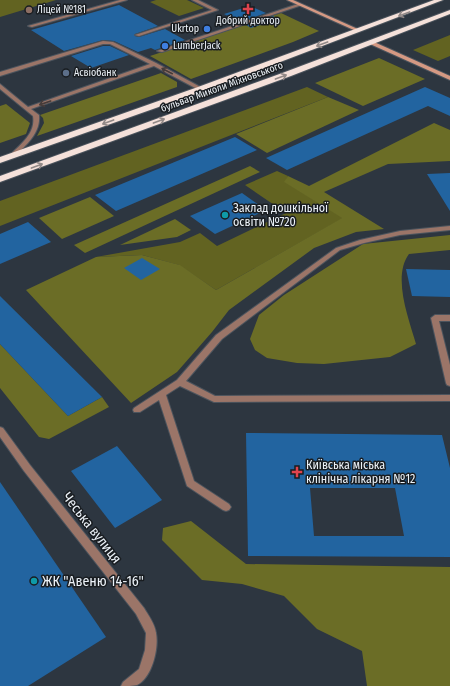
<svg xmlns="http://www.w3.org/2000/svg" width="450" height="686" viewBox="0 0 450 686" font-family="'Fira Sans Condensed',sans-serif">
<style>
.green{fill:#626321}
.forest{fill:#6b6d26}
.building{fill:#2264a0;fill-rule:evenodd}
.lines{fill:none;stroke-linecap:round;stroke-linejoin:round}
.lane-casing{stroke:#4c545d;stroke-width:2}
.street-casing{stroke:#4c545d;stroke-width:2}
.secondary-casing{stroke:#4c545d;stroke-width:2}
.highway-casing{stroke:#4c545d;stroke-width:2}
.lane{fill:#9b7568;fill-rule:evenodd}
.street{fill:#9b7568;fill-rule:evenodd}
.secondary{fill:#d59983;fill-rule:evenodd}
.highway{fill:#f5e1da;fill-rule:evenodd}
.oneway{stroke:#928987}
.oneway2{stroke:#463c3a}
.health-dot{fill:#e0444e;stroke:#191d21;stroke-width:1.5}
.education-dot{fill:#8d6e63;stroke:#191d21;stroke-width:1.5}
.shop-dot{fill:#3f7fe0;stroke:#191d21;stroke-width:1.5}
.service-dot{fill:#5c6f8a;stroke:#191d21;stroke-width:1.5}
.culture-dot{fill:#0f9aa8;stroke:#191d21;stroke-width:1.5}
.labels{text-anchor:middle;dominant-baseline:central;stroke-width:3;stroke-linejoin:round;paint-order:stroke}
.far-poi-label{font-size:10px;fill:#ecf2f8;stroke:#191d21;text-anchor:start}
.far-street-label{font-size:10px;fill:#ecf2f8;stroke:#191d21}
.poi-label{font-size:12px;fill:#ecf2f8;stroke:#191d21;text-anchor:start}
.near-street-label{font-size:14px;fill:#ecf2f8;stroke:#191d21}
.near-poi-label{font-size:14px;fill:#ecf2f8;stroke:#191d21;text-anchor:start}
</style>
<rect width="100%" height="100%" fill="#2d3640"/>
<g class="green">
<path d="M0,0H56L0,17Z"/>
<path d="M156,0H187L204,8L179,16L150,2Z"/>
<path d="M450,35V56L438,61L413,50Z"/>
<path d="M307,87L328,97L0,226V201Z"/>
<path d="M277,171L288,176L285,182L343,218L216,290L179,265L142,255L96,257L180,242L200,233L217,246L286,213L245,185Z"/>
</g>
<g class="forest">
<path d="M281,13L319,31L293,42L191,79L150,56Z"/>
<path d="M379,58L425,79L363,106L315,83Z"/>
<path d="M161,73L177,82V87L37,136L44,123L43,118L40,115Z"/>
<path d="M328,97L359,110L267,153L236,134Z"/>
<path d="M6,104L30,123L26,134L0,143V106Z"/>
<path d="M434,123L450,130V161L388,164L324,192L384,229L356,232L314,248L229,310L212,332L177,372L131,403L26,290L96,257L142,255L180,265L216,290L342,218L284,182L288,176L309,186Z"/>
<path d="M250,166L260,172L85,253L74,245Z"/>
<path d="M90,197L114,216L62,239L39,218Z"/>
<path d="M175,219L191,230L177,237L120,245Z"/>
<path d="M450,235V250L409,254C392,277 409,319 416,344L390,357L324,364L297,363L267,358L255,350L250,339L259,315L284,295L363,244Z"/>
<path d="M0,344L68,416L102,397L109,407L49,439L39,437L0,388Z"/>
<path d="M191,521L246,564L450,567V686H367L362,651L317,629L284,596L242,584L202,580L162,540L163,528Z"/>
</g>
<g class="building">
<path d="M119,5L158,26L135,34V36L139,37L165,29L185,40L155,50L151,48L138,52L114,41L103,40L64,51L31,30Z"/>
<path d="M250,6L266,13L240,22L224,14Z"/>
<path d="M273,16L278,19L251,28L246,25Z"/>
<path d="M103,46H110L129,55L91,68L71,56Z"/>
<path d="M425,87L450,98V116L428,106L287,170L266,158Z"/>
<path d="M235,137L257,150L116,211L95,195Z"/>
<path d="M450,173V211L427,174Z"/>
<path d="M242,193L266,210L215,234L190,216Z"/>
<path d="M28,222L51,242L0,264V234Z"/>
<path d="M142,258L160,269L141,280L124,268Z"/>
<path d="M406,269L450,270V297L412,296Z"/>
<path d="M0,296L102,397L68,416L0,344Z"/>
<path d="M246,433L442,435L450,468V557L248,556ZM310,488H395L404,536H314Z"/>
<path d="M117,446L162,500L115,528L71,471Z"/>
<path d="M0,482L106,637L28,686H0Z"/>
</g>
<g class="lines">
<defs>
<g id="lane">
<path d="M120,0H127L32,27L28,26Z"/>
<path d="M192,0H198L218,10L139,36L135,35L212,10Z"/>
<path d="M298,4L302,5L162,52L157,51Z"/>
<path d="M103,41L113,42L156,63L204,89L199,90L154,66L31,109L39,115C41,133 26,145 14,157H10V155C21,144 36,133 33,116L0,89V84L28,107L150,64L110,44H103L0,76V72Z"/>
<path d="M450,226V230L400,235L364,243L340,250L222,339L186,381L215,396L450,395V401L214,402L180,386L166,395L194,481L229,504L231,507L229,510L226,511L223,510L187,486L159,400L140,412H134L133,410L134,408L177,380L216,335L336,248L360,240L400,231Z"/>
<path d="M435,315H450V321H439L450,365V386L447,385L446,383L431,318Z"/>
</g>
<path id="street" d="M0,427L3,428L30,465L144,608C148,615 155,624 156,633C159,648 152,678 137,685C133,686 126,686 121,686L123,682L139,669L145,650L146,633L136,614L24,471L0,437Z"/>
<g id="secondary">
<path d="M287,0H293L360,30L356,31Z"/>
<path d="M370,42H374L450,76V80L370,44Z"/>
</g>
<g id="highway">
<path d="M434,0H443L204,91L0,163V157L198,87Z"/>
<path d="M450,10V14L291,76L0,182V176L285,72Z"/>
</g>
</defs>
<use href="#lane" class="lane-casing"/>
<use href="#street" class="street-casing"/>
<use href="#secondary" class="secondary-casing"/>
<use href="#highway" class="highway-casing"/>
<use href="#lane" class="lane"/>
<use href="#street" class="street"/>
<use href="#secondary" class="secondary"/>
<use href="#highway" class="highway"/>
</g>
<defs><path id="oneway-shaft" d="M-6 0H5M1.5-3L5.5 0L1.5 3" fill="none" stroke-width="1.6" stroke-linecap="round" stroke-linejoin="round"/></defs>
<g class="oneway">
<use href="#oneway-shaft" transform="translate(404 14) rotate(160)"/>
<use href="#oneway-shaft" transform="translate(322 44) rotate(160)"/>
<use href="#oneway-shaft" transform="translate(281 77) rotate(-20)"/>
<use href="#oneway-shaft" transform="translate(159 121) rotate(-20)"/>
<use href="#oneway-shaft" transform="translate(108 122) rotate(160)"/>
<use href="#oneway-shaft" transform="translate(37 166) rotate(-20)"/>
</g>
<g class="oneway2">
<use href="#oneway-shaft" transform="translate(167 71) rotate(-153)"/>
<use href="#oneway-shaft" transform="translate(45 103) rotate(161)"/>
</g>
<g class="health-dot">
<path d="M246 3h4v4h4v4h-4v4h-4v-4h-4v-4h4z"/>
<path d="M295 466h4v4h4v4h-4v4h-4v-4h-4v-4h4z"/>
</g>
<circle class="education-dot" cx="29" cy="10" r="4"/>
<g class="shop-dot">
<circle cx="207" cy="29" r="4"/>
<circle cx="165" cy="46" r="4"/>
</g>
<circle class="service-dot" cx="66" cy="73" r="4"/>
<g class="culture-dot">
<circle cx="225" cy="215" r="4"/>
<circle cx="34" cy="581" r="4"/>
</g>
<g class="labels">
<g class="far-poi-label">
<text x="37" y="10">Ліцей №181</text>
<text x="248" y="21" text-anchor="middle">Добрий доктор</text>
<text x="199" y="29" text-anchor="end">Ukrtop</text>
<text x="173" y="46">LumberJack</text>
<text x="74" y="73">Асвіобанк</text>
</g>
<g class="far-street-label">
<text transform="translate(222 87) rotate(-20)">бульвар Миколи Міхновського</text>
</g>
<g class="poi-label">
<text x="233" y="208">Заклад дошкільної<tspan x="233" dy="14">освіти №720</tspan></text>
<text x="306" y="465">Київська міська<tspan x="306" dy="14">клінічна лікарня №12</tspan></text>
</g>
<g class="near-street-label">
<text transform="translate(92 528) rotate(52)">Чеська вулиця</text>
</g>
<g class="near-poi-label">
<text x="42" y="581">ЖК "Авеню 14-16"</text>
</g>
</g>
</svg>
